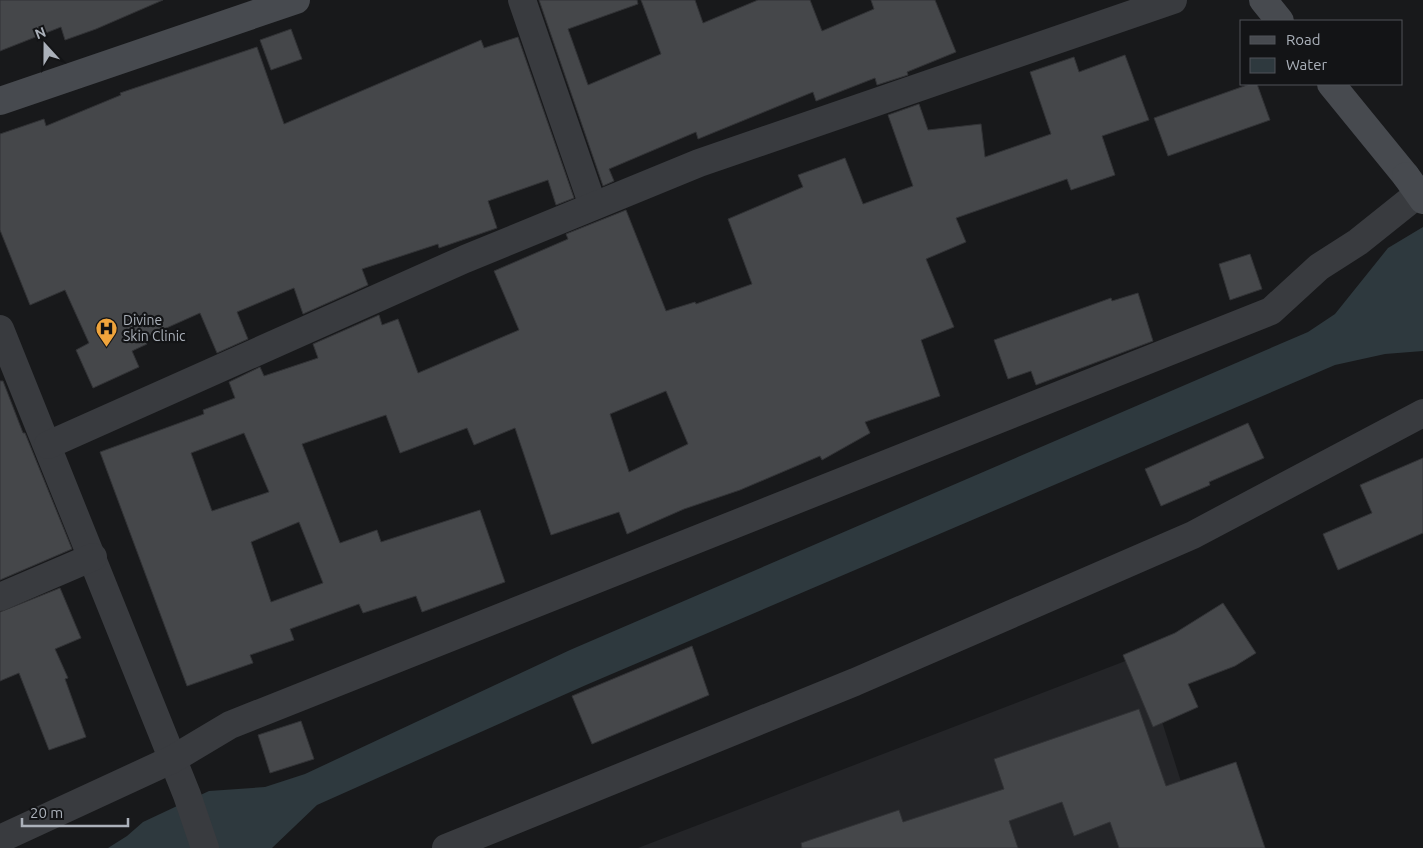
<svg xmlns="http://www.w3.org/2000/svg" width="1423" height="848" viewBox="0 0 1423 848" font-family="Ubuntu,sans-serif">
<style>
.built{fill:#242528}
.water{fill:#2e393e}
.building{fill:#45474a;stroke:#323336;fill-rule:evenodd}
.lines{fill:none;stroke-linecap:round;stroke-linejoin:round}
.minor{stroke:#393b3f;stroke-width:28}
.tertiary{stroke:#393b3f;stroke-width:28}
.secondary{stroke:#474a4f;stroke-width:28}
.secondary-bridge{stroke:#474a4f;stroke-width:28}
.labels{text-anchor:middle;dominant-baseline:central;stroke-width:4.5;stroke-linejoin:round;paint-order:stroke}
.poi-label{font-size:14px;fill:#abb1ba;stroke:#131416;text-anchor:start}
</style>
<rect width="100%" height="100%" fill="#18191b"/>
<path class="built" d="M1141,655L1202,848H638Z"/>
<path class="water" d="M1423,227V351L1385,354L1335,365L586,685L317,805L272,848H108L127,836L143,822L209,791L265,787L305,774L570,650L1308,332L1335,314L1388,248Z"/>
<g class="building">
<path d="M0,0H163L96,29L65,40L61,27L0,51Z"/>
<path d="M539,0H637L638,4L568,29L588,85L661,54L641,0H695L703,23L758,0H810L822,31L874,9L871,0H935L956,52L907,72L908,75L877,85L875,78L816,101L813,92L698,139L696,132L609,169L614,181L603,186Z"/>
<path d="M291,29L302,59L271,70L260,40Z"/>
<path d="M518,37L574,198L556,205L548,180L488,201L497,228L439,248L438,244L362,269L368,285L303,314L294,288L237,312L248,339L217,353L200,313L144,338L147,344L132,351L139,367L93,388L76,350L89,343L65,290L30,305L0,230V134L44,119L46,126L121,95L120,93L257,47L284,124L481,40L484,48Z"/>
<path d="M1125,55L1149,120L1102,136L1115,175L1071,190L1067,179L956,218L966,242L926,259L954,327L921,340L940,396L865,422L870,433L822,460L820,456L740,490L684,509L627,534L619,512L551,535L515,428L474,445L467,428L400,453L386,415L302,444L340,543L377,530L381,542L480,510L505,582L422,612L416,596L363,613L359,604L290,629L294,640L250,655L253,663L187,686L100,452L204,414L203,410L235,398L229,382L260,367L264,376L318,358L313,344L379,315L382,325L398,319L418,373L519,330L494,271L568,239L566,234L626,210L666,311L695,302L696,304L752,284L728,219L803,187L798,175L845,158L863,204L913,186L888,115L919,104L928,130L981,124L985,157L1051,134L1030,72L1074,57L1079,72ZM666,391L688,444L629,472L610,414ZM244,433L269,492L212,511L191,453ZM299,522L323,583L271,602L251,542Z"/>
<path d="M1250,84H1257L1270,120L1168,156L1154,118Z"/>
<path d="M1250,254L1262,289L1230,300L1219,264Z"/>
<path d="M1138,293L1153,341L1036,385L1031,371L1008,379L994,340L1111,298L1112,301Z"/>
<path d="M0,381H3L23,433H25L72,549L0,580Z"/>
<path d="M1248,423L1264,458L1209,482L1210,485L1161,506L1145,469Z"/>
<path d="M1423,458V533L1338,570L1323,534L1372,513L1360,485Z"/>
<path d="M60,588L81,638L55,649L68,678L65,679L86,737L49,750L19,673L0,681V612Z"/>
<path d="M1223,603L1256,653L1235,666L1188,684L1198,707L1153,727L1123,655L1175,633Z"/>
<path d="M692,646L709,695L592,744L572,696Z"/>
<path d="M1139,709L1166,786L1236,762L1265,848H1119L1110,822L1074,836L1062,802L1009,821L1018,848H802L801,843L899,810L903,822L1004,789L994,759Z"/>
<path d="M301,721L314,759L270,773L258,735Z"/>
</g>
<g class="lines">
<g class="minor">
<path d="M522,0L593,206"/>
<path d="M0,329L187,795L205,848"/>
<path d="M48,445L465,259L699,163L1173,0"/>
<path d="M0,597L93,557"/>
<path d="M0,839L173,759L230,725L1271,311L1319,267L1358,242L1423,190"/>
</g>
<path class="tertiary" d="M446,848L855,682L1193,535L1423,413"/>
<g class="secondary">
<path d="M1263,0L1280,21"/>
<path d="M1331,84L1406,176"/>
<path d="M0,101L296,0"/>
</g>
<path class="secondary-bridge" d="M1406,176L1423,200"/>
</g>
<defs>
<symbol id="hospital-pin" viewBox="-11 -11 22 30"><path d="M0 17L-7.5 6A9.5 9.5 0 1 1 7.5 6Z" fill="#efa43c" stroke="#131416"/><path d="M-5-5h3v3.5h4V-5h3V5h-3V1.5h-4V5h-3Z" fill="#111"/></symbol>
</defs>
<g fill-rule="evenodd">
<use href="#hospital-pin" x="94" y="316" width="25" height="34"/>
</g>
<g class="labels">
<g class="poi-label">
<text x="123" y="320">Divine<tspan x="123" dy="16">Skin Clinic</tspan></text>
</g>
</g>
<rect x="1240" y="20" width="162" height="65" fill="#131416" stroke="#505358"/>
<rect x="1250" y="36" width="25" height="8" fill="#474a4f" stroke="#505358"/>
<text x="1286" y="45" font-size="15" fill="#abb1ba">Road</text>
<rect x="1250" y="58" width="25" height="15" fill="#2e393e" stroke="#505358"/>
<text x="1286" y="70" font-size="15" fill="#abb1ba">Water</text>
<g transform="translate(45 45) rotate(339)" stroke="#131416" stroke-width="4" paint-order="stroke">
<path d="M0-4L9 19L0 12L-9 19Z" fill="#abb1ba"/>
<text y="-8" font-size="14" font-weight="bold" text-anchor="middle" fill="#abb1ba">N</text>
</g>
<path d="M22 818v8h106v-8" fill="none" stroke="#abb1ba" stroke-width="2.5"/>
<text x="30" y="818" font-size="15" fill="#abb1ba" stroke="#131416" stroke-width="4" paint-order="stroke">20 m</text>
</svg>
